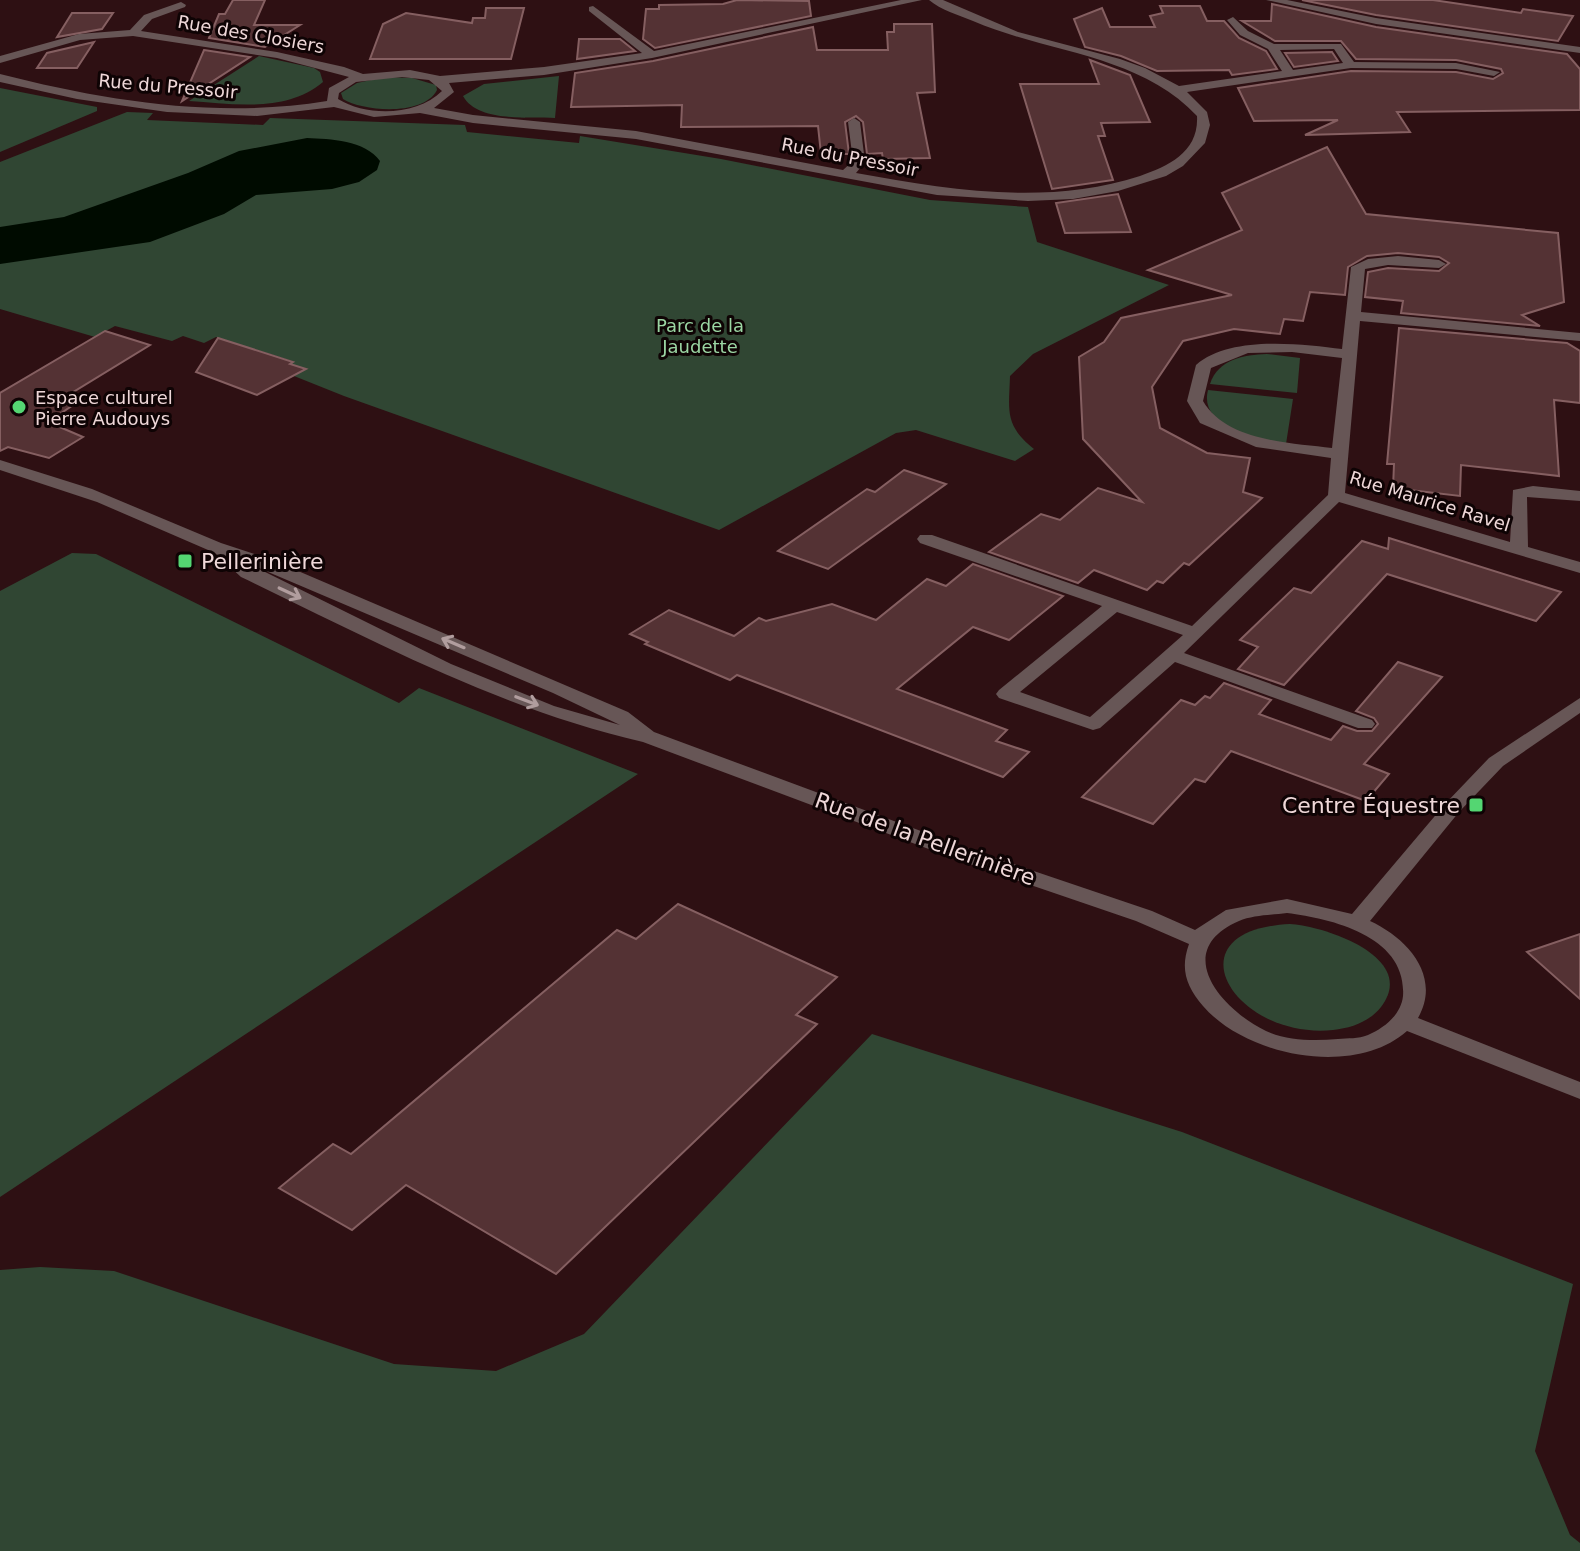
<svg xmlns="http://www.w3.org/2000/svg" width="1580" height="1551" viewBox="0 0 1580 1551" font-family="'DejaVu Sans',sans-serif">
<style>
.green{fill:#304633}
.water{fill:#000b00}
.building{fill:#543234;stroke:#855f61;stroke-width:2}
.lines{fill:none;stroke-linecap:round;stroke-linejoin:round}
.minor{fill:#675656;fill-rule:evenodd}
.oneway{stroke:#b19d9e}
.poi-dot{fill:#54d672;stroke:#0e0304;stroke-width:3}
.labels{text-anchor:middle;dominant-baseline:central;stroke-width:6;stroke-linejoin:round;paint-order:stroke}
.far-street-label{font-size:18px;fill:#eed7d8;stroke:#0e0304}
.far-park-label{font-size:18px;fill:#9bd6a3;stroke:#0e0304}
.far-poi-label{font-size:18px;fill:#eed7d8;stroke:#0e0304;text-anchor:start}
.poi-label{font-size:22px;fill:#eed7d8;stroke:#0e0304;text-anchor:start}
.street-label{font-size:22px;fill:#eed7d8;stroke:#0e0304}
</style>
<rect width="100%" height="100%" fill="#2e1013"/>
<g class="green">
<path d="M259,56L314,68L320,72L323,82C286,113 234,104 189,101Z"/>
<path d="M559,76L555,118C528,117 477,122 463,96L484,84Z"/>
<path d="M385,77L412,78L436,85L437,90C424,116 364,112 343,99L341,93L357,83Z"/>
<path d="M0,88L97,107V111L0,152Z"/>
<path d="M127,112L153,113L147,120L263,125L270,118L465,125L467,132L579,143L580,136L721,159L930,200L1028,207L1037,242L1169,285L1033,354L1010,376C1009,411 1004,425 1034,449L1015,461L916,430L896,433L719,530L344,396L294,376L305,369L290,364L292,361L216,337L204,343L183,336L172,341L115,326L95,337L0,309V162Z"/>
<path d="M1267,354L1300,358L1297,393L1210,384C1218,359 1244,355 1267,354Z"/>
<path d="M1208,390L1293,399L1286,444C1259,439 1198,428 1208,390Z"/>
<path d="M72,553L96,554L399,703L419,688L638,774L0,1197V591Z"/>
<path d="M1290,924C1324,926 1419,957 1381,1007C1369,1022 1351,1028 1333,1030C1234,1040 1167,930 1290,924Z"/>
<path d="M872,1034L1182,1132L1573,1284L1535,1451L1570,1535L1580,1543V1551H0V1270L40,1267L114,1271L394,1364L496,1371L584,1334Z"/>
</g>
<path class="water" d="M307,138C330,139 365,140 380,161L377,170L359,182L332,189L256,195L224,214L150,242L0,264V227L64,217L188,173L239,151Z"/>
<g class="building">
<path d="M233,0H265L254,25H300L265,47L209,38L219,14H225Z"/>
<path d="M737,0L809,1L811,16L655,48L643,39L646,9H659V5L723,4Z"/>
<path d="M1302,0H1433L1521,13L1523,9L1573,16L1558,41L1376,15Z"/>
<path d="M1272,4L1376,27L1567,54L1580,69V110L1397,112L1410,132L1305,135L1338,120L1254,121L1238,88L1351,71L1456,72L1493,79L1503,73L1501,69L1456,60L1356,59L1341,41H1275L1242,21H1271Z"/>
<path d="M1160,6H1200L1207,21H1224L1239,38L1266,51L1277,69L1232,75L1229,70L1157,71L1121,56L1085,47L1074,19L1102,8L1110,27H1155L1150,16L1163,13Z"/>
<path d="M486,8H524L511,59H370L383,24L406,13L472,23L473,18H485Z"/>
<path d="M72,13H113L102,29L57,37Z"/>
<path d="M894,24H932L935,92L917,93L930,158L883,159L882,153L867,154L863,122L856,116L845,122L849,154H821L818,126L681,127L682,105L571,107L575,73L653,61L813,27L817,50H888L887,32H894Z"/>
<path d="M579,39H620L635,51L577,59Z"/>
<path d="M94,42L77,68H37L47,53Z"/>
<path d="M204,50L250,57L182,101Z"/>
<path d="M1332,52L1338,61L1294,67L1285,53Z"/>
<path d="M1090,60L1130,75L1150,122L1101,123L1105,136H1098L1113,180L1052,189L1020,84H1099Z"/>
<path d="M1327,147L1366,214L1558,233L1564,302L1522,315L1540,326L1401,313L1403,301L1365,297L1368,272L1388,268L1439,271L1449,263L1439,257L1398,253L1367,256L1348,267L1345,295L1310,292L1303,321L1284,319L1280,334L1234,329L1183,341L1152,387L1160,428L1207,453L1250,458L1243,492L1262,498L1189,565L1184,563L1163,583L1157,581L1147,590L1094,570L1078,583L989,552L1041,514L1060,520L1098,488L1142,502L1083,439L1079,357L1104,342L1121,318L1232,295L1148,270L1242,230L1222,193Z"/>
<path d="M1118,194L1131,232L1065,233L1056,203Z"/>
<path d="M1399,328L1567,343L1580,351V403L1554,400L1559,476L1461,465L1460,496L1393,488L1394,464H1387Z"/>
<path d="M105,331L150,345L62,399L76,403L48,422L83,437L49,458L8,447L0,451V393Z"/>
<path d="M218,338L293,362L290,364L306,369L257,395L196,372Z"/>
<path d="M904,470L946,484L828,569L778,551L867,489L875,492Z"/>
<path d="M1389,538L1561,592L1536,621L1387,574L1284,685L1238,669L1258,647L1240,640L1294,588L1311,593L1362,541L1388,549Z"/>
<path d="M973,564L1063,596L1009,640L973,627L897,689L1007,730L996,741L1029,752L1003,777L737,675L730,680L645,644L648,642L630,634L669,610L734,636L759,618L766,621L832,604L876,620L927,579L946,586Z"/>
<path d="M1398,662L1442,677L1364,764L1389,774L1366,801L1231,751L1205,782L1195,779L1153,824L1082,797L1181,700L1195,705L1205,696L1210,698L1224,683L1271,700L1259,714L1331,740L1343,726L1357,731H1372L1378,724L1374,718L1356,711Z"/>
<path d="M678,904L837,977L796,1015L817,1024L556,1274L406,1185L352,1230L279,1188L333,1144L351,1154L617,930L636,939Z"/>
<path d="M1580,934V999L1527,952Z"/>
</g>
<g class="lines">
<g class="minor">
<path d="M901,0H922L652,58L544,75L449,83L454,92L434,108L473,115L636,131L843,170L853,161L848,122L854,118L860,122L865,162L856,173C949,190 1047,206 1140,176C1169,166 1199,152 1197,116C1139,54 1047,53 973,21C958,15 941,10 929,0H943L1018,32L1120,59L1145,68L1179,86L1282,71L1268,49L1240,35L1227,20L1233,17L1248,31L1274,44H1341L1354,62L1456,63L1500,72L1494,76L1456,69L1351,68L1187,92L1207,112L1210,125L1205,143L1183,166L1166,176L1118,191L1073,199L1028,201L937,195L636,139L473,123L420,113L374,117L334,107L257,116L167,112L77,99L0,82V74C106,101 218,119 327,101L329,88L349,77L277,58L133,36L80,40L0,63V56L79,34L130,30L144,15L181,2L186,5L185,7L152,19L141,31L277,52L344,67L363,74L410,70L440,76L544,67L642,53L589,11V7L593,6L654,51ZM1334,49L1343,63L1293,70L1280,50ZM402,77L429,80L442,91C417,116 367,117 338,99L339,93L356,82Z"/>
<path d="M1266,0H1287L1376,18L1580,47V53L1376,24Z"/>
<path d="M1398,256L1439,260L1446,264L1439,268L1388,265L1365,269L1361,312L1580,333V341L1360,321L1345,493L1510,542L1513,490L1533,486L1580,491V501L1527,497L1528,547L1580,562V573L1339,502L1184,653L1372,720L1375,724L1372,728H1358L1175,662L1100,728L1093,730L999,698L996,694L999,690L1102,606L920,543L917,539L920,535H932L1192,626L1328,495L1331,458L1256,447L1200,423L1187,401L1196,365C1230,335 1301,344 1342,349L1351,267L1368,259ZM1292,352L1342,358L1332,448C1290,443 1226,441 1203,401L1211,368L1248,353ZM1117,612L1183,635L1090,717L1020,692Z"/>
<path d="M0,460L92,489L221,543L270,559L628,712L654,732L972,850L1152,911L1195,930L1226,910L1287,899L1352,914L1445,804L1489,758L1580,698V713L1503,766L1459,812L1370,921C1407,938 1442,976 1418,1018L1580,1082V1099L1407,1031C1354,1078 1246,1056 1203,1006C1186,986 1180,969 1189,944L1136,921L958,860L643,742C500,709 372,640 241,577L215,553L97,502L0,470ZM247,563L553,693L620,725L554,706L451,664ZM1287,913C1334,919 1407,937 1403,996C1401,1015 1384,1028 1368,1035C1358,1039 1348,1038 1338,1039C1314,1041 1288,1041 1266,1031C1222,1010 1170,951 1239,921C1253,915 1272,915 1287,913Z"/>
</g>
</g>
<defs><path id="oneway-shaft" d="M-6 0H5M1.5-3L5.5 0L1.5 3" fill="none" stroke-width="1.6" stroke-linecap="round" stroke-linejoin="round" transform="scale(2)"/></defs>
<g class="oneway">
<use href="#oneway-shaft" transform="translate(290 593) rotate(25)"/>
<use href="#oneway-shaft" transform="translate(453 643) rotate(-157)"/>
<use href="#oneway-shaft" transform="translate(527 701) rotate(21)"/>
</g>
<g class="poi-dot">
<circle cx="19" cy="407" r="8"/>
<rect x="177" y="553" width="16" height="16" rx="4"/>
<rect x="1468" y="797" width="16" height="16" rx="4"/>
</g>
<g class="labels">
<g class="far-street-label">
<text transform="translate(251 34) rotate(10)">Rue des Closiers</text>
<text transform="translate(168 86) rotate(5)">Rue du Pressoir</text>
<text transform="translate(850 157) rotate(11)">Rue du Pressoir</text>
<text transform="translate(1430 501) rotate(17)">Rue Maurice Ravel</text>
</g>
<g class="far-park-label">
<text x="700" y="325">Parc de la<tspan x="700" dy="21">Jaudette</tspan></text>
</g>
<g class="far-poi-label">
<text x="35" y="397">Espace culturel<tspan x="35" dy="21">Pierre Audouys</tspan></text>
</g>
<g class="poi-label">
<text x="201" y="561">Pellerinière</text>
<text x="1460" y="805" text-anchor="end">Centre Équestre</text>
</g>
<g class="street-label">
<text transform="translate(925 839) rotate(20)">Rue de la Pellerinière</text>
</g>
</g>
</svg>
